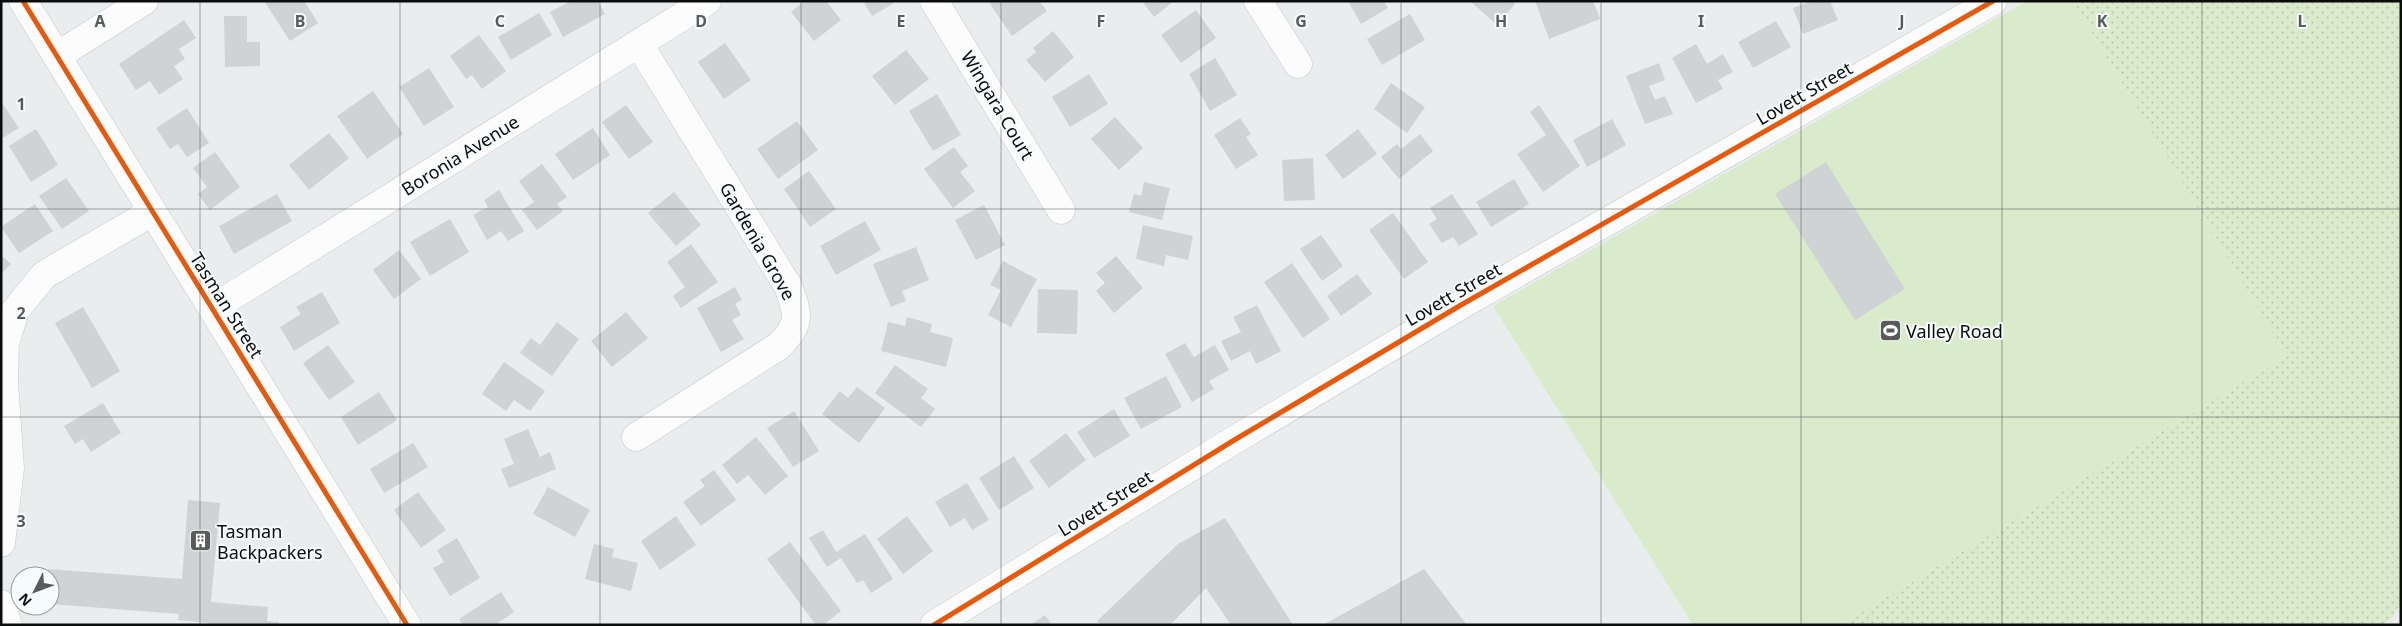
<svg xmlns="http://www.w3.org/2000/svg" width="2402" height="626" viewBox="0 0 2402 626" font-family="'Noto Sans',sans-serif">
<style>
.grass{fill:#daebcb}
.park{fill:url(#park-dots)}
.building{fill:#d0d3d3}
.lines{fill:none;stroke-linecap:round;stroke-linejoin:round}
.minor-casing{stroke:#c6c8c8;stroke-width:29}
.minor{stroke:#fcfcfc;stroke-width:28}
.cycleway-casing{stroke:#f6fcfb;stroke-width:8}
.cycleway{stroke:#e8590c;stroke-width:5}
.grid{fill:none;stroke:#595b5b;stroke-width:1;stroke-opacity:0.55}
.labels{text-anchor:middle;dominant-baseline:central;stroke-width:4;stroke-linejoin:round;paint-order:stroke}
.street-label{font-size:18px;fill:#0b0d0d;stroke:#f6fcfb}
.poi-label{font-size:18px;fill:#0b0d0d;stroke:#f6fcfb;text-anchor:start}
.grid-label{font-size:16px;text-anchor:middle;font-weight:bold;fill:#595b5b;stroke:#f6fcfb;stroke-width:4;stroke-linejoin:round;paint-order:stroke}
</style>
<defs>
<pattern id="park-dots" width="8" height="8" patternUnits="userSpaceOnUse" patternTransform="scale(1.25)"><rect width="8" height="8" fill="#daebcb"/><path d="M2 2h.1M6 6h.1" fill="none" stroke="#bac8ad" stroke-width="1.8" stroke-linecap="round"/></pattern>
</defs>
<rect width="100%" height="100%" fill="#eaeded"/>
<path class="grass" d="M2027,1H2073L2287,356L1840,625H1693L1493,306Z"/>
<path class="park" d="M2073,1H2401V603L2393,617L2383,625H1840L2287,356Z"/>
<g class="building">
<path d="M264,1H304L318,23L290,41Z"/>
<path d="M571,1H598L605,14L563,37L550,12Z"/>
<path d="M804,1H826L841,20L814,41L791,12Z"/>
<path d="M863,1H892L893,4L872,16Z"/>
<path d="M988,1H1039L1047,11L1012,36Z"/>
<path d="M1142,1H1174L1154,17Z"/>
<path d="M1348,1H1384L1388,8L1361,24Z"/>
<path d="M1470,1H1512L1515,4L1497,25Z"/>
<path d="M1535,1H1593L1600,19L1549,39Z"/>
<path d="M1811,1H1830L1838,20L1803,34L1793,8Z"/>
<path d="M1196,10L1216,38L1181,63L1161,35Z"/>
<path d="M539,13L552,35L511,60L498,37Z"/>
<path d="M1410,14L1425,40L1382,65L1367,39Z"/>
<path d="M224,16H247V42H260V66L225,67Z"/>
<path d="M184,20L196,38L179,49L185,59L174,66L183,79L159,95L150,81L136,90L119,64Z"/>
<path d="M1776,21L1791,47L1753,68L1738,42Z"/>
<path d="M1053,31L1074,57L1045,82L1026,60L1036,52L1033,48Z"/>
<path d="M479,35L506,71L482,89L472,75L466,79L450,56Z"/>
<path d="M725,43L751,80L724,99L698,62Z"/>
<path d="M1696,44L1707,64L1723,54L1733,72L1718,80L1723,89L1696,103L1672,58Z"/>
<path d="M906,50L929,79L895,105L872,76Z"/>
<path d="M1215,58L1237,95L1210,111L1189,74Z"/>
<path d="M1659,63L1665,80L1649,86L1655,100L1665,96L1673,114L1645,124L1626,76Z"/>
<path d="M429,68L454,107L424,126L399,87Z"/>
<path d="M1089,74L1108,104L1070,127L1052,97Z"/>
<path d="M1391,83L1425,107L1407,133L1374,109Z"/>
<path d="M373,91L403,134L367,159L337,116Z"/>
<path d="M937,94L961,135L933,151L909,111Z"/>
<path d="M1,101L19,128L1,139Z"/>
<path d="M626,105L653,142L629,159L602,122Z"/>
<path d="M1539,105L1580,166L1543,192L1517,154L1546,135L1530,112Z"/>
<path d="M187,108L209,143L187,157L178,144L170,149L156,128Z"/>
<path d="M1115,117L1143,148L1119,170L1091,139Z"/>
<path d="M1240,118L1251,134L1246,137L1258,155L1236,169L1214,135Z"/>
<path d="M1612,119L1626,145L1587,167L1573,140Z"/>
<path d="M797,121L818,150L778,179L757,149Z"/>
<path d="M593,128L610,155L573,180L555,154Z"/>
<path d="M36,129L58,165L31,182L9,146Z"/>
<path d="M1358,129L1377,154L1343,179L1325,155Z"/>
<path d="M329,133L349,158L309,190L289,165Z"/>
<path d="M1420,134L1433,151L1399,179L1381,157L1397,144L1401,149Z"/>
<path d="M954,147L968,166L960,172L975,191L953,208L924,169Z"/>
<path d="M215,152L240,187L210,210L198,194L207,187L193,168Z"/>
<path d="M1313,158L1315,200L1284,201L1282,160Z"/>
<path d="M1826,162L1905,289L1855,320L1775,194Z"/>
<path d="M542,164L567,197L557,204L563,211L537,230L522,210L534,202L519,181Z"/>
<path d="M809,171L836,209L810,227L784,189Z"/>
<path d="M66,178L89,211L62,229L39,196Z"/>
<path d="M1514,179L1529,204L1491,227L1476,202Z"/>
<path d="M1144,182L1170,188L1162,220L1129,212L1134,194L1141,196Z"/>
<path d="M499,190L524,231L508,241L501,231L487,240L473,215L488,207L484,200Z"/>
<path d="M674,192L701,225L676,246L648,213Z"/>
<path d="M277,194L292,221L234,254L219,226Z"/>
<path d="M1452,194L1478,234L1459,246L1453,237L1442,243L1429,224L1437,219L1430,208Z"/>
<path d="M35,204L53,231L19,253L1,227Z"/>
<path d="M984,205L1005,245L976,260L955,220Z"/>
<path d="M1393,213L1428,262L1404,279L1369,230Z"/>
<path d="M450,219L469,252L430,276L410,242Z"/>
<path d="M865,221L881,250L836,275L820,246Z"/>
<path d="M1143,225L1193,236L1188,260L1166,255L1164,266L1136,259Z"/>
<path d="M1321,235L1343,266L1322,281L1300,249Z"/>
<path d="M691,244L718,282L681,308L673,296L685,287L667,262Z"/>
<path d="M916,247L929,280L902,291L906,301L891,307L873,264Z"/>
<path d="M399,250L421,279L394,299L373,270Z"/>
<path d="M1,255L11,264L1,274Z"/>
<path d="M1116,256L1143,288L1114,313L1096,291L1105,283L1096,273Z"/>
<path d="M1003,261L1037,279L1011,327L988,315L1001,290L990,285Z"/>
<path d="M1292,263L1330,319L1303,338L1264,282Z"/>
<path d="M1357,274L1372,294L1341,316L1327,296Z"/>
<path d="M735,287L742,300L735,304L741,315L732,320L744,339L721,352L697,308Z"/>
<path d="M1038,289L1078,290L1077,334L1037,333Z"/>
<path d="M322,292L340,323L294,351L280,327L301,314L296,307Z"/>
<path d="M1257,305L1281,351L1256,364L1250,351L1231,361L1221,341L1241,332L1233,317Z"/>
<path d="M83,307L120,371L92,388L55,323Z"/>
<path d="M626,312L648,338L612,367L591,341Z"/>
<path d="M907,317L932,324L930,332L953,338L946,367L881,351L888,322L905,326Z"/>
<path d="M557,322L579,339L552,376L520,353L531,338L540,345Z"/>
<path d="M1185,343L1194,357L1215,345L1229,370L1209,381L1214,389L1192,402L1165,354Z"/>
<path d="M328,345L355,382L329,400L303,363Z"/>
<path d="M504,362L545,391L530,411L514,400L506,411L482,394Z"/>
<path d="M895,365L928,389L921,398L935,409L921,427L875,393Z"/>
<path d="M1166,376L1182,407L1141,429L1124,398Z"/>
<path d="M857,387L885,408L859,443L822,414L840,391L848,398Z"/>
<path d="M379,392L397,420L358,445L341,417Z"/>
<path d="M103,403L121,433L91,452L83,439L75,444L64,426Z"/>
<path d="M1114,409L1130,436L1094,458L1077,432Z"/>
<path d="M794,411L819,451L793,467L767,428Z"/>
<path d="M528,429L540,457L550,452L556,469L509,488L501,469L514,464L504,439Z"/>
<path d="M1066,433L1086,460L1049,488L1029,461Z"/>
<path d="M756,437L788,476L765,495L748,475L737,484L722,465Z"/>
<path d="M413,443L428,467L384,493L370,469Z"/>
<path d="M1014,456L1034,488L999,510L979,478Z"/>
<path d="M714,470L736,500L701,526L683,502L705,486L700,480Z"/>
<path d="M967,483L989,520L972,530L965,518L950,527L935,502Z"/>
<path d="M548,487L590,510L575,537L533,514Z"/>
<path d="M418,492L446,530L421,548L394,510Z"/>
<path d="M188,500L220,503L211,602L268,607L267,621L279,622V625H208V623L178,620L179,614L50,604L48,569L182,579Z"/>
<path d="M676,516L696,545L660,570L641,541Z"/>
<path d="M907,516L933,551L903,574L877,539Z"/>
<path d="M1225,518L1293,625H1231L1206,588L1170,625H1101L1097,621L1178,544Z"/>
<path d="M823,530L836,552L865,534L893,579L871,593L863,580L857,583L841,558L827,567L809,538Z"/>
<path d="M457,538L480,578L450,596L433,568L444,562L437,550Z"/>
<path d="M790,542L841,611L823,625H816L767,559Z"/>
<path d="M594,544L614,549L612,557L638,563L631,591L585,579Z"/>
<path d="M1424,569L1467,625H1323Z"/>
<path d="M501,592L514,612L495,625H463L459,619Z"/>
<path d="M1045,615L1052,625H1030Z"/>
</g>
<g class="lines">
<defs>
<g id="minor">
<path d="M23,1L407,625"/>
<path d="M934,1L1061,210"/>
<path d="M1258,1L1298,64"/>
<path d="M57,56L144,1"/>
<path d="M213,308L707,1"/>
<path d="M636,437L779,346C801,323 799,316 788,286L639,44"/>
<path d="M1,543L10,468L4,383L5,344L15,311L44,275L152,212"/>
<path d="M1,604L8,625"/>
<path d="M934,625L1236,439L1461,305L1993,1"/>
</g>
</defs>
<use href="#minor" class="minor-casing"/>
<use href="#minor" class="minor"/>
<defs>
<g id="cycleway">
<path d="M23,1L407,625"/>
<path d="M934,625L1236,439L1461,305L1993,1"/>
</g>
</defs>
<use href="#cycleway" class="cycleway-casing"/>
<use href="#cycleway" class="cycleway"/>
</g>
<path class="grid" d="M200,1V625M400,1V625M600,1V625M801,1V625M1001,1V625M1201,1V625M1401,1V625M1601,1V625M1801,1V625M2002,1V625M2202,1V625M1,209H2401M1,417H2401"/>
<defs>
<symbol id="stadium-square" viewBox="-11 -11 22 22"><rect x="-9" y="-9" width="18" height="18" rx="4" fill="#595b5b" stroke="#f6fcfb"/><path d="M0-5a6.5 5 0 1 0 0 10a6.5 5 0 1 0 0-10ZM-3.5-1.8h7v3.6h-7Z" fill="#fff"/></symbol>
<symbol id="building-square" viewBox="-11 -11 22 22"><rect x="-9" y="-9" width="18" height="18" rx="4" fill="#595b5b" stroke="#f6fcfb"/><path d="M-4-6H4V6H1V3H-1V6H-4ZM-2.5-4.3h1.7v1.8h-1.7ZM.8-4.3h1.7v1.8H.8ZM-2.5-1h1.7V.8h-1.7ZM.8-1h1.7V.8H.8Z" fill="#fff"/></symbol>
</defs>
<g fill-rule="evenodd">
<use href="#stadium-square" x="1878" y="318" width="25" height="25"/>
<use href="#building-square" x="188" y="528" width="25" height="25"/>
</g>
<g class="labels">
<g class="street-label">
<text transform="translate(1804 93) rotate(-30)">Lovett Street</text>
<text transform="translate(998 105) rotate(59)">Wingara Court</text>
<text transform="translate(460 155) rotate(-32)">Boronia Avenue</text>
<text transform="translate(758 241) rotate(60)">Gardenia Grove</text>
<text transform="translate(1453 294) rotate(-30)">Lovett Street</text>
<text transform="translate(227 305) rotate(58)">Tasman Street</text>
<text transform="translate(1105 503) rotate(-32)">Lovett Street</text>
</g>
<g class="poi-label">
<text x="1906" y="331">Valley Road</text>
<text x="217" y="531">Tasman<tspan x="217" dy="21">Backpackers</tspan></text>
</g>
</g>
<g class="grid-label">
<text x="100" y="27">A</text>
<text x="300" y="27">B</text>
<text x="500" y="27">C</text>
<text x="701" y="27">D</text>
<text x="901" y="27">E</text>
<text x="1101" y="27">F</text>
<text x="1301" y="27">G</text>
<text x="1501" y="27">H</text>
<text x="1701" y="27">I</text>
<text x="1902" y="27">J</text>
<text x="2102" y="27">K</text>
<text x="2302" y="27">L</text>
<text x="21" y="110">1</text>
<text x="21" y="319">2</text>
<text x="21" y="527">3</text>
</g>
<rect width="2402" height="626" fill="none" stroke="#0b0d0d" stroke-width="5"/>
<g transform="translate(35 591) rotate(228)"><circle r="24" fill="#f6fcfb" stroke="#989c9c"/>
<path d="M0-4L9 19L0 12L-9 19Z" fill="#595b5b"/>
<text y="-8" font-size="14" font-weight="bold" text-anchor="middle" fill="#0b0d0d">N</text>
</g>
</svg>
